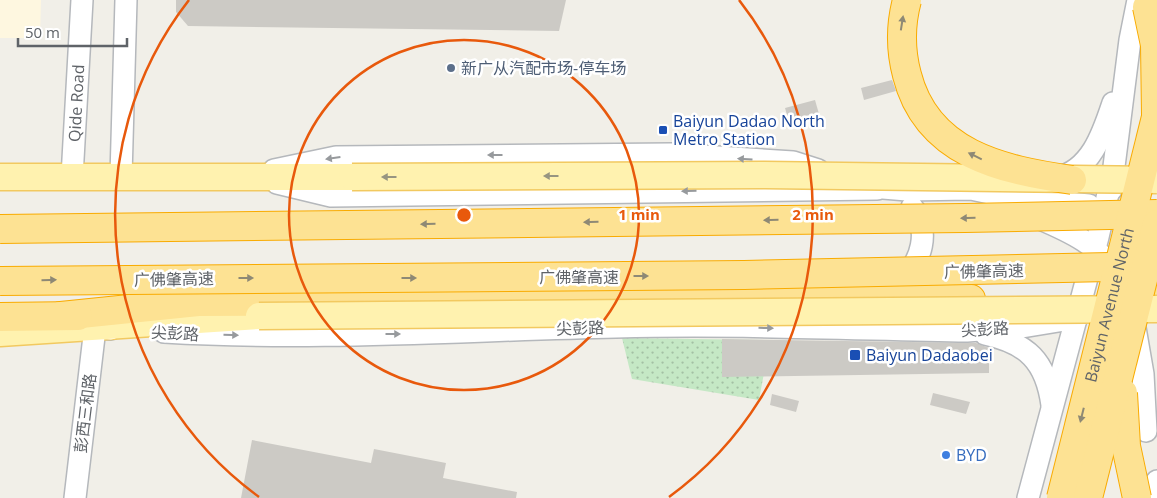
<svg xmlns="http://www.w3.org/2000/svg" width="1157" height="498" viewBox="0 0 1157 498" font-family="'Open Sans','Noto Sans SC',sans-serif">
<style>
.commercial{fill:#fef7e0}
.grass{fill:url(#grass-dots)}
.building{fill:#cccac5}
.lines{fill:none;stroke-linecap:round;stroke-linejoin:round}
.minor-casing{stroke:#b5b8bc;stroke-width:24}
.major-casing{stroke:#f2c960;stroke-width:29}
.highway-casing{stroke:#f9ab00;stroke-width:30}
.minor{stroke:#fff;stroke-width:21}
.major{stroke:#fff2af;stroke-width:26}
.highway{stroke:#fde293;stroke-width:28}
.major-bridge-casing{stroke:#f2c960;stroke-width:29;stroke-linecap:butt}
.highway-bridge-casing{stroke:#f9ab00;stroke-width:30;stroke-linecap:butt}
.major-bridge{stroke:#fff2af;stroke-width:26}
.highway-bridge{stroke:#fde293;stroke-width:28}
.oneway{fill:#8e8975}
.oneway2{fill:#979a9d}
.oneway3{fill:#979581}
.ring{fill:none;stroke:#e8590c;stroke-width:2.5}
.service-dot{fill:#5c6f8a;stroke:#fff;stroke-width:2}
.transit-dot{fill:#1a4fb4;stroke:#fff;stroke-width:2}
.shop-dot{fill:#3f7fe0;stroke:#fff;stroke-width:2}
.labels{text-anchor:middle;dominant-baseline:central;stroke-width:5;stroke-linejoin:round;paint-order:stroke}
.service-label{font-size:16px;fill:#4e5e75;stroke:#fff;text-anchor:start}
.street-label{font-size:16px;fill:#5f6368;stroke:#fff}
.transit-label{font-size:16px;fill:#164399;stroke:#fff;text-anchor:start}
.shop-label{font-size:16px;fill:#366cbe;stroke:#fff;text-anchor:start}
.centre{fill:#e8590c;stroke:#fff;stroke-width:2.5}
.ring-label{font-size:15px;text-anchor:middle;font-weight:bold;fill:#e8590c;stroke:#fff;stroke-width:5;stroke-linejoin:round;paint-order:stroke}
</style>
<defs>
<pattern id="grass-dots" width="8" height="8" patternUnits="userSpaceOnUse" patternTransform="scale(1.25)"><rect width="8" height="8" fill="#c5e8c5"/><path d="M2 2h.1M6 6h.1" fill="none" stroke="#a3c0a4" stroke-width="1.8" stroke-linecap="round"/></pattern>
</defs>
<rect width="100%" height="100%" fill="#f1efe8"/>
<path class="commercial" d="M0,0H41L40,38H0Z"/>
<path class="grass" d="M622,338L770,340L759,400L632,379Z"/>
<g class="building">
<path d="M176,0H566L559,31L188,26L176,12Z"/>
<path d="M892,80L896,91L864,100L861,88Z"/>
<path d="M815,100L819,114L789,122L785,108Z"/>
<path d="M722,339L976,343L989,348V373L722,377Z"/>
<path d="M933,393L970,402L966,414L930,405Z"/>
<path d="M772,394L799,401L796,412L770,405Z"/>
<path d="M252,440L371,463L374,449L446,463L443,478L517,492L516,498H241Z"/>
</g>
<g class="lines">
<defs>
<g id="minor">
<path d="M274,170L336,157L671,154L793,162L818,170"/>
<path d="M121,176L126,0"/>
<path id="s1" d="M72,177L82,0"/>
<path d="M1056,178C1091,171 1103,133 1113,103"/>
<path d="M277,183L331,196L877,189"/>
<path d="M871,187L907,190L971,189L1013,198L1089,205"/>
<path d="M1111,190L1130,40L1138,0"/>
<path d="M1038,218C1071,232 1100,245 1118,277"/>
<path d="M900,279C922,264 931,229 912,207"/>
<path d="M1134,322L1143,374L1146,431"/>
<path d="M164,332C314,341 465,330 616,327C733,324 850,329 967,331L1022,327L1077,318"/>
<path d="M985,334C1027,343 1046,361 1052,405"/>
<path d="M75,498L95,328L111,329"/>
<path d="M1028,498L1098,237L1112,176"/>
<path d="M1148,498L1157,481"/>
</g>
<g id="major">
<path d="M0,177H352"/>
<path d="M0,333L259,316"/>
</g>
<g id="highway">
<path d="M1116,297L1157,294"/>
<path d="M61,316L198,302L619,300L887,296L971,299"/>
<path d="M0,317L78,316"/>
</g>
</defs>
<use href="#minor" class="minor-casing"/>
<use href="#major" class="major-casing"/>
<use href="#highway" class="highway-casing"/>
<use href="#minor" class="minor"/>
<use href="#major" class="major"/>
<use href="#highway" class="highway"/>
<defs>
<g id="major-bridge">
<path d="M352,177L765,175L1157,180"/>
<path d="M259,316L1157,309"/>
</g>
<g id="highway-bridge">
<path d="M907,0C900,26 900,49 907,75C927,154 1002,170 1072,180"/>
<path d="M1147,7L1155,45L1156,115"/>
<path d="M0,229L965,218L1157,214"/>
<path d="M0,281L744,275L1157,266"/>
<path d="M1123,393L1126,446L1137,498"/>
<path id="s2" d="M1061,498L1157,113"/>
<path d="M1088,498L1157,224"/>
</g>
</defs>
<use href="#major-bridge" class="major-bridge-casing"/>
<use href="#highway-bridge" class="highway-bridge-casing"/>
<use href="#major-bridge" class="major-bridge"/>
<use href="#highway-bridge" class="highway-bridge"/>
</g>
<defs><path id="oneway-solid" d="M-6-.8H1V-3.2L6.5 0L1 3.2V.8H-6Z" transform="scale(1.25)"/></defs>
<g class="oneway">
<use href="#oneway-solid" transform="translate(902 23) rotate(-81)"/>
<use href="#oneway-solid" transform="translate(975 156) rotate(-154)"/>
<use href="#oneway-solid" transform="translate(968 218) rotate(179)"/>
<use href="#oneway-solid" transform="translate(771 220) rotate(179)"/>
<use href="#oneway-solid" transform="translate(591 222) rotate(179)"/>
<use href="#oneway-solid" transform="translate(428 224) rotate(179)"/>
<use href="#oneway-solid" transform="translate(641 276)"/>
<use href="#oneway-solid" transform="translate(246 278)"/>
<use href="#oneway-solid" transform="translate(409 278)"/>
<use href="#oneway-solid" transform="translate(49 280) rotate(-1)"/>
<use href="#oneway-solid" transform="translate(1082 415) rotate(104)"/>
</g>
<g class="oneway2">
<use href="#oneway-solid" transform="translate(495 155) rotate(180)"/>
<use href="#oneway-solid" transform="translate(333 158) rotate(172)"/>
<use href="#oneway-solid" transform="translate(745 159) rotate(-176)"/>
<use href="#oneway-solid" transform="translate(689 191) rotate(179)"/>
<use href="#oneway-solid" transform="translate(766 328) rotate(1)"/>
<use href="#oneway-solid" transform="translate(393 334)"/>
<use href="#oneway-solid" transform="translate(231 335) rotate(1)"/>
</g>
<g class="oneway3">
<use href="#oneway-solid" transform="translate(551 176) rotate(180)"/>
<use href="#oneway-solid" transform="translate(389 177) rotate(180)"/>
</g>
<g class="ring">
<circle cx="464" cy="215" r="175"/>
<path d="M259 497A349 349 0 0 1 189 0M739 0A349 349 0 0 1 669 497"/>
</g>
<circle class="service-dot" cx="451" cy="68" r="5"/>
<g class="transit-dot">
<rect x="658" y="125" width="10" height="10" rx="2.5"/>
<rect x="849" y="349" width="12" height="12" rx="2.5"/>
</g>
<circle class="shop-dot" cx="946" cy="455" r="5"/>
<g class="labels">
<g class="service-label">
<text x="461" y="68">新广从汽配市场-停车场</text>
</g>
<g class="street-label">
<text stroke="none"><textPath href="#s1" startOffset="74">Qide Road</textPath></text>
<text transform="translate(984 271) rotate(-1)">广佛肇高速</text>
<text x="579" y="277">广佛肇高速</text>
<text transform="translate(174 279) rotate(-1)">广佛肇高速</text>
<text stroke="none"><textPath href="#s2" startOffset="199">Baiyun Avenue North</textPath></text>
<text transform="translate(580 328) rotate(-2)">尖彭路</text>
<text transform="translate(985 329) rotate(-3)">尖彭路</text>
<text transform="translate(175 333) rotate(3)">尖彭路</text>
<text transform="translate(85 413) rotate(-83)">彭西三和路</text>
</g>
<g class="transit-label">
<text x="673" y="121">Baiyun Dadao North<tspan x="673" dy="18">Metro Station</tspan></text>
<text x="866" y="355">Baiyun Dadaobei</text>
</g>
<g class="shop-label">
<text x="956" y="455">BYD</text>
</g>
</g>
<circle cx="464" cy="215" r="8" class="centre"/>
<g class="ring-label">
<text x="639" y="220">1 min</text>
<text x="813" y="220">2 min</text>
</g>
<path d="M18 38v8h109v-8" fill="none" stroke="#5f6368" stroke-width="2.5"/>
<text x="25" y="38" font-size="15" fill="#5f6368" stroke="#ffffff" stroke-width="4" paint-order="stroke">50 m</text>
</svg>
